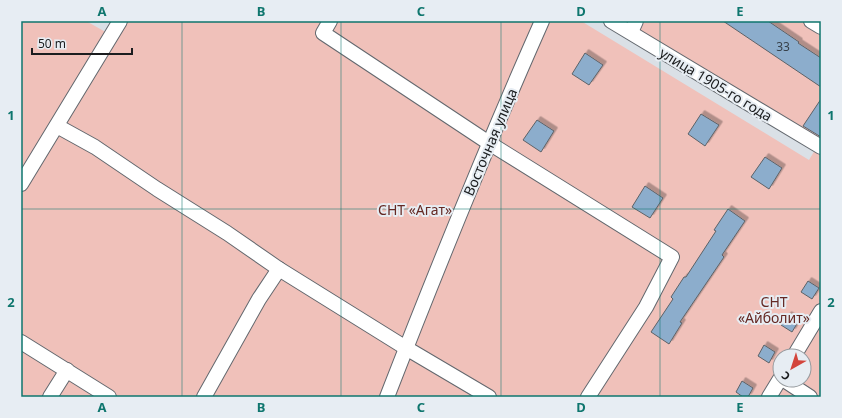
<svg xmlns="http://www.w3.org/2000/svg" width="842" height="418" viewBox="0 0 842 418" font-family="'Noto Sans',sans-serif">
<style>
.green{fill:#f0c1ba;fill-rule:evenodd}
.building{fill:#8cadcc;stroke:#5d6267;filter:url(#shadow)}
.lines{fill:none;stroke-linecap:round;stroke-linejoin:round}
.minor-casing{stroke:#63686e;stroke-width:16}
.minor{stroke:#fff;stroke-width:14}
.grid{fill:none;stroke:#0f766e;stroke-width:1;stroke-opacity:0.55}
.labels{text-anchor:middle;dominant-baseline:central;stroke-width:4;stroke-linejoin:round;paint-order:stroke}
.number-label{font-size:12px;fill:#37414a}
.street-label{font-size:14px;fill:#1b1d1f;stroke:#e7edf3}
.park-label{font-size:14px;fill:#652924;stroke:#e7edf3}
.neatline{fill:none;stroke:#0f766e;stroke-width:1.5}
.grid-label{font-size:13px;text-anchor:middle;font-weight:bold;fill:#0f766e}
</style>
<defs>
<filter id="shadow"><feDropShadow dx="3.5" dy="-3.5" stdDeviation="0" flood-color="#0004"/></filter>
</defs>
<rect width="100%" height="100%" fill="#dae0e6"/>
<path class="green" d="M21,21H86L111,35L118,21H581L809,160L818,145L617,21H821V397H21ZM780,356H804V380H780Z"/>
<g class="building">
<path d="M723,21H768L799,42L798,43L821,58V87Z"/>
<path d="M585,53L603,65L589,85L572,74Z"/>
<path d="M821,99V137L803,126Z"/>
<path d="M701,114L719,125L705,146L688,134Z"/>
<path d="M537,120L554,131L541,152L523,140Z"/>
<path d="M765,157L782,168L769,189L751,177Z"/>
<path d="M645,186L663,198L650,218L632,207Z"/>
<path d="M728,209L745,221L722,255L724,257L680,322L682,323L669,344L651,332L673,299L671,297L684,277H686L716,231L714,230Z"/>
<path d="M808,281L819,288L812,299L801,292Z"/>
<path d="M788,315L798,322L792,332L781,325Z"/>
<path d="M764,345L775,352L769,363L758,356Z"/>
<path d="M742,381L753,388L748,397H743L736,392Z"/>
</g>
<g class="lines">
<defs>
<g id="minor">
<path d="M330,21L323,33L489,143L672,257L646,307L588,397"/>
<path d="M611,21L821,147"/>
<path d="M811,21L821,27"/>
<path d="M631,32L636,21"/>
<path d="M57,126L95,147L157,189L227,233L279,269L406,348L489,397"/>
<path d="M21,184L120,21"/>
<path d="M21,342L109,397"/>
<path d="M794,356L821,311"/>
<path d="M784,380L810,397"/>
<path d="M50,397L67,370"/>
<path d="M204,397L259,299L279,269"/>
<path d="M387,397C436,271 487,145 542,21"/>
<path d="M769,397L780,379"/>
</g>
</defs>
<use href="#minor" class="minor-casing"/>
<use href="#minor" class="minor"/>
</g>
<path class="grid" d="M182,21V397M341,21V397M501,21V397M660,21V397M21,209H821"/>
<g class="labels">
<g class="number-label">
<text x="783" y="46">33</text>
</g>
<g class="street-label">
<text transform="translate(716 84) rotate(31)">улица 1905-го года</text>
<text transform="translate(490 142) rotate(-67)">Восточная улица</text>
</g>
<g class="park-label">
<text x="415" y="209">СНТ «Агат»</text>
<text x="774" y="301">СНТ<tspan x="774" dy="16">«Айболит»</tspan></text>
</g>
</g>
<rect width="842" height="418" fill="none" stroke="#e7edf3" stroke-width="44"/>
<g transform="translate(792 368) rotate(219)"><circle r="19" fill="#e7edf3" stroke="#959a9e"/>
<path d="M0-3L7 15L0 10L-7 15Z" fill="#d3453c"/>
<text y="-6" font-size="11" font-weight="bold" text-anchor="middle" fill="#1b1d1f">С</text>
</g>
<path d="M32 48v6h100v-6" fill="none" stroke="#1b1d1f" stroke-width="2"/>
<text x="38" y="48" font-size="12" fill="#1b1d1f" stroke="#e7edf3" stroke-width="3" paint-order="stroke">50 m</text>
<rect x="22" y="22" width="798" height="374" class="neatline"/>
<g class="grid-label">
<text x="102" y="16">A</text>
<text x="261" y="16">B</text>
<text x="421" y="16">C</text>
<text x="581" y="16">D</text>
<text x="740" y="16">E</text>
<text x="11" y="120">1</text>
<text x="831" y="120">1</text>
<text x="11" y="307">2</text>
<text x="831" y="307">2</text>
<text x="102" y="412">A</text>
<text x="261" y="412">B</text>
<text x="421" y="412">C</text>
<text x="581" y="412">D</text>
<text x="740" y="412">E</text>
</g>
</svg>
